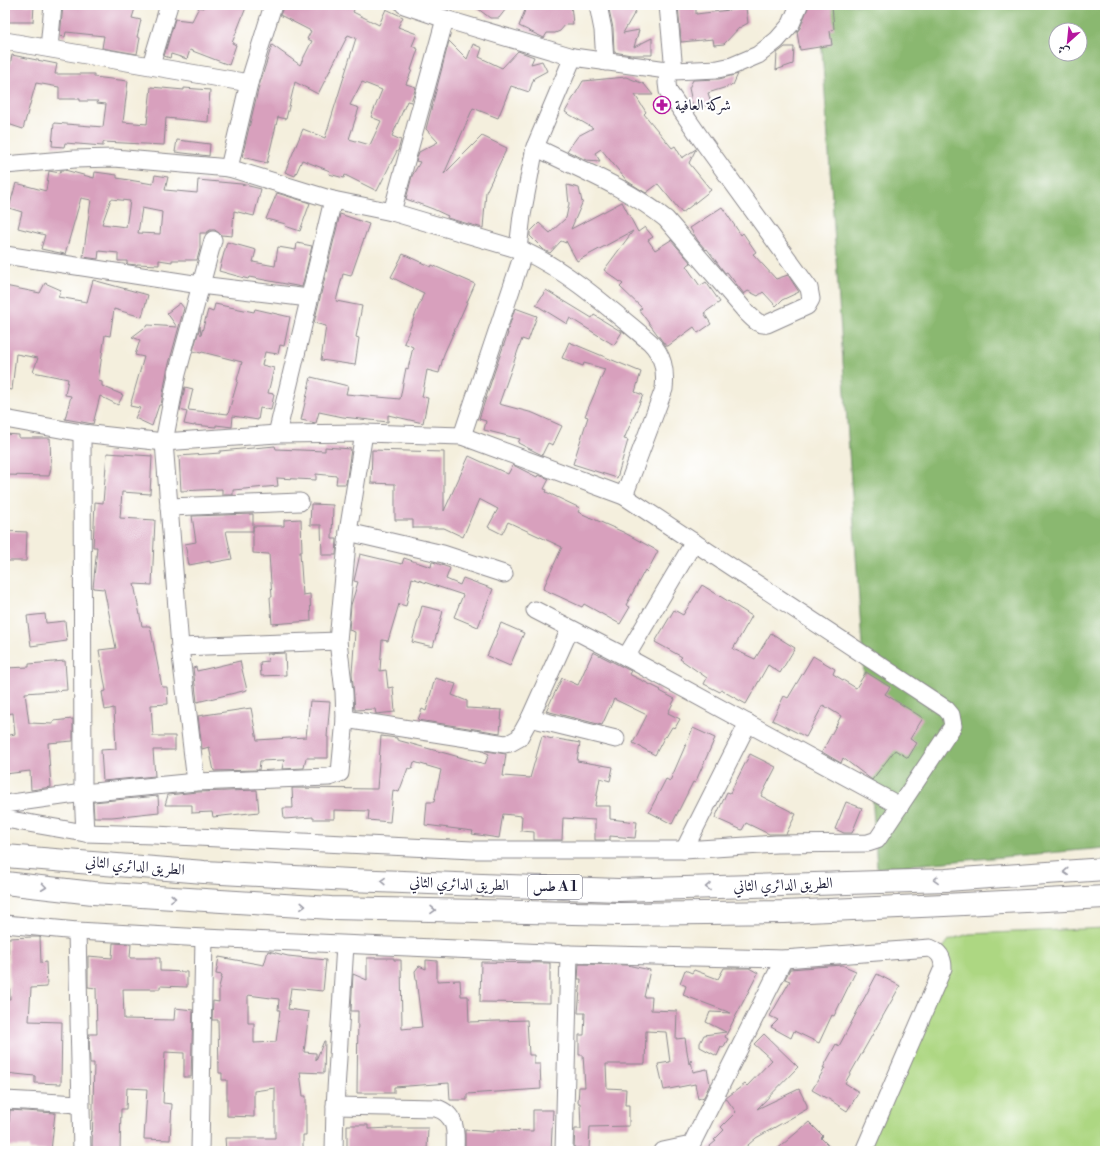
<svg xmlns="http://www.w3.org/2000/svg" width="1110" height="1156" viewBox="0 0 1110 1156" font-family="'Libre Bodoni',Amiri,serif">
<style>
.green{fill:#add782;stroke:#687c5e}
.forest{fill:#8ab870;stroke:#566d56;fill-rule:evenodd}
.building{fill:#d8a0bd;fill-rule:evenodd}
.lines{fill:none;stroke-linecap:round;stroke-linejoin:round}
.minor-casing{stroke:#8b888c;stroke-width:19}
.highway-casing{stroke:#8b888c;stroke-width:24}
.minor{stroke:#fff;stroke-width:17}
.highway{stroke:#fff;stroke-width:22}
.oneway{stroke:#9c9ca7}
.labels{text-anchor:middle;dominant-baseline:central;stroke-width:4;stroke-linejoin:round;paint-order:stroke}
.shield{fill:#fff;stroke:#646476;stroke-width:1}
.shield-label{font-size:14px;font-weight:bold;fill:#22223b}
.poi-label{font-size:15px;fill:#22223b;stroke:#fff;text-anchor:start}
.street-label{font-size:15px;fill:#22223b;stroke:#fff}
</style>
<rect width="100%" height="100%" fill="#fff"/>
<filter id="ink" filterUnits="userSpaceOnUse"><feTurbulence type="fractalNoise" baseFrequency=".025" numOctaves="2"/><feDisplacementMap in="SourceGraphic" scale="8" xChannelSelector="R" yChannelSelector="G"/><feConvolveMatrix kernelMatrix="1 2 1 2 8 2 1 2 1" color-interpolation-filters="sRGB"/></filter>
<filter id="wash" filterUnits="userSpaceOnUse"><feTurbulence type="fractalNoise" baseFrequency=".012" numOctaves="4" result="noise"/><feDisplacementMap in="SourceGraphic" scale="16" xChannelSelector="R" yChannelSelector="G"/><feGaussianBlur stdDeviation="0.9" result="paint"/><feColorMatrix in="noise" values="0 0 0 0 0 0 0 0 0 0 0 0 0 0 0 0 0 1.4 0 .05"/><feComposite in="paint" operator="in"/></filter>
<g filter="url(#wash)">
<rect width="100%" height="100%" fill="#f4efdd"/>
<path class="green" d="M1105,928V1151H864L943,968L939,953L949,940L969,934Z"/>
<path class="forest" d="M819,5H1105V848L877,868ZM1056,30H1080V54H1056Z"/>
<g id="blocks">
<g class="building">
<path d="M5,5H34L33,22H5Z"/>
<path d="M63,5H136L132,18L141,20L137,37L140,38L137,54L102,48L104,36L66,32L65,37L60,36Z"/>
<path d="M204,5H247L232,43L236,45L229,65L190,50L187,59L171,54L170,58L164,56L175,19L192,21L199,7L203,8Z"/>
<path d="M284,5H356L353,12L379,25L386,9L403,17L398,27L417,34L412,46L418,49L411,70H412L406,84L416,87L411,102L407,101L392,136L401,140L398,151H397L377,191L345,175L344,178L329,174L330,171L302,160L295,176L285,172L303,129L325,138L356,38L348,35L318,94L295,82L286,119L278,117L267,163L242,157L259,86L272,45L300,65L312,41L307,39L311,31L280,15ZM362,82L382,90L371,117L381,121L370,145L349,139L359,108L350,105Z"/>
<path d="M473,5H509L499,18H490Z"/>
<path d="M527,5H571L573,24H566L560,31L555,33H547L544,38L519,26Z"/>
<path d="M608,5H631L638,7L623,33L639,30L634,47L652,38V55H631L614,52L613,28Z"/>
<path d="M678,5H696V14L746,8L748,23L739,28L724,44L714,45L713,39L681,42Z"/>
<path d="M809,5H832L834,29L830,31L832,45L800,50L797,32L800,28Z"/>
<path d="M449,41L467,59L473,44L482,48L479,57L502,68L518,51L534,57L531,64L542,61L547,71L534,78L529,92L511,86L498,118L473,108L444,174L482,136L507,148L486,192L483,228L447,218L448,216L433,209L406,199L412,176L420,162L416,161L419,152L438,142L426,129Z"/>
<path d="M785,47H794L793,64L776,70L777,53Z"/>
<path d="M12,55L57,64L55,74H94V77L128,81L123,122L147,124L151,87L184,90V88L210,90L208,122L166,118L164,145L103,142V146L65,143L64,147L52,146L54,123L103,127L106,104L97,103L98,101H80V99H59V87L36,83L23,129L5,123V64L10,65Z"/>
<path d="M738,74L733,85L708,93L712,105L693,107L689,88L693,80L719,79Z"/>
<path d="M626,77L644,84L653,95H635L646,112L644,114L672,148L675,146L682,158L696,149L689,163L711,190L682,213L658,184L646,193L627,181L601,149L595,153L600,161L586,160L567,151L578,136L593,128L565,112L583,81Z"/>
<path d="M177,140L210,144L209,156L175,152Z"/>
<path d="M61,170H65L94,178L95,172L117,175V178L153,184L155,175L168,177L165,190L197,193L198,180L241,184L261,189L254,216L234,211L232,236L221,235L215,230H210L206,233H200V249L197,260H172V262L159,260V265L137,264V265L127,264V261H118V253L99,251L98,259L83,257L91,200L81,198L65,254L41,249L45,235L18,228L22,212L9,208L16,183L46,191L49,171L60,173ZM111,199L130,201L126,227L102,224ZM142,208L162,212L160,234L138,233Z"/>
<path d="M567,185L579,188L582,202L583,201L571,229L622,202L638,232L645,227L653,237L648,240L655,250L671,240L691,263L686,266L700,286L706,282L720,302L704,313L711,324L698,333L694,327L668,346H666L639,310L642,308L620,287L623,284L604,270L633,231L577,261L566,241V243L561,241L550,253L544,250L530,236V232L539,223L550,233L566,218L569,204Z"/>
<path d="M277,193L310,203L300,231L285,226L286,224L266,219Z"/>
<path d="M722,207L741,235L743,233L756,252L753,254L776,279L788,275L799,292L782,300L776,306L763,292L758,296L748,291L744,294L727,272L725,273L707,249L706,250L698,241L690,228Z"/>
<path d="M340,214L369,224L351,276L343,274L336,301L362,306L356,337L359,338L355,365L321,360L326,326L314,323Z"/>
<path d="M227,242L256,250L253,262L275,266L278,247L296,250L297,243L312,246L302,287L249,277L248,279L219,271Z"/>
<path d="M403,254L431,267L432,265L475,284L444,354L439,373L427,370L422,397L428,398L423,423L388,415V422L343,417L319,412L316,423L301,420L311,377L348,386L346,394L400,399L406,368L408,369L413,347L404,343L424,293L391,277Z"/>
<path d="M93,280L148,295L142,317L114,309L110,336L105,335L98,381L102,382V386L123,395L118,405L100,396L93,424L65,419L71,396L65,395L68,379L33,372L38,358L16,354L12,390L5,389V286L40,293L45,283L61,290L58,297L87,302Z"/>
<path d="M546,290L592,318L594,315L622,332L614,345L570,318L567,324L536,305Z"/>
<path d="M180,303L184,308L167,371L161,405H159L152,426L135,418L140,408L130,406L144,357L135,355L140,340L132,337L148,325L177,327L167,313Z"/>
<path d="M215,304L254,312L255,309L290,317L284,346L280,345L278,354L265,352L262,365L274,368L268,393L274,394L271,410L260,408L258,420L233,416L232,427L216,425V427L194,425V426L184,424L187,412L180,410L185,387L193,389L188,410L228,414L238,380H237L242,362L202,352L201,353L193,351L200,326L201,335L208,310L213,312Z"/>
<path d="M515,308L537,316L528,341L522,339L499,404L533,413L562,426L553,445L548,443L542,455L518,443L520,439L484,430L486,421L479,419L496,367L508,333H507Z"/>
<path d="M569,342L641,372L635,392L643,395L624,439L628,440L617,478L573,464L588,417L585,416L605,369L584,363L583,366L562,358Z"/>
<path d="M5,434L19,435V438H50L51,468L49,476L5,475Z"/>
<path d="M275,446L276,449L325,451V447L351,449L346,484H336L337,476L316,474V480L277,478L278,486L233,490V495H222V489L181,491L179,456L220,453V451Z"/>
<path d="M372,450L444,452V511L469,456L508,474L513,465L537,477L538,475L547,478L549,479L544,489L547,490L546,492L580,508L578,512L623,532L658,551L647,572L645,570L626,605L630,607L620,624L584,604L582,607L543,589L562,547L508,522L502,534L488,527L498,509L479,499L463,537L444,528H413V520H395V484L371,483Z"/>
<path d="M107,453L152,456L150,494L122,492L120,518L155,520L152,585L134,584L142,626H150L162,687H167L168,704L151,705L153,736H175V750H153L155,776L103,781L101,750L116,749L114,708L105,710L102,692L106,691L99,650L116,648L104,589L93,588L97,547H93L95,502L103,503Z"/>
<path d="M311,504L333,505L332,539H337L336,555H322L321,525H310Z"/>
<path d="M253,514V531H226L232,559L210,563V561L189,565L185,544L196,542L192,516Z"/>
<path d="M301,519L302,552H300L303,595L310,594L311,621L272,624L270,597H272L269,554L253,553V526H284V520Z"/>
<path d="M5,531L27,532L26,561H5Z"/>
<path d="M360,554L402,564L404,558L431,567L432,562H433L450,568L446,579L460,585L463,578L493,589L478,627L454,617L463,595L412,578L406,606L399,604L388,641L382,640L380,671L386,670L388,688L393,687L395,712L376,714L375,709L355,710L352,673L355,632L349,630L351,605L358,582L354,581Z"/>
<path d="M702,585L752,616L733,649L755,659L771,633L795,648L780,673L768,665L746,704L721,690L720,692L704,684L707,678L680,659L682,657L655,642L674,610L683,615Z"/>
<path d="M422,606L443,611L433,647L412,642Z"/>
<path d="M45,614L46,623L65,621L67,641L31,646L27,616Z"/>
<path d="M501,623L524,633L510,666L487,656Z"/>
<path d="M593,652L631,671L629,674L661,690L660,691L675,699L668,713L680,719L675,728L672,727L666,737L665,736L655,755L633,743L647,715L614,699L602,725L546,711L562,678L578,685Z"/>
<path d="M285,653L286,675L261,676L260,662L268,661L267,654Z"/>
<path d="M813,656L835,669L833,674L856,688L866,672L890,687L885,694L923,718L910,739L917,743L908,758L895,750L872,780L843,758L841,763L822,752L841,716L823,705L806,737L772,720L784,696L788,698Z"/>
<path d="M65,661L67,690L25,693L29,723L53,724V721L73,719V741L48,743L51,787L31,790L30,771L5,774V736L15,734L13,713L5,714V668L29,667V664Z"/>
<path d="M240,661L247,690L197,702L193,668L196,667L197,671Z"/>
<path d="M435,678L456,684L452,695L467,701V708L502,710L500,733L418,720L422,709L426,711Z"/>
<path d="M310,701L330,702L327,737H328V758H306L304,768L282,769L284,760L260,761L259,770L214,771L209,747L202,749L198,716L251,708L257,740L306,737Z"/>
<path d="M693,728L715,738L695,783L693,782L672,824L649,812L666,779L670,781Z"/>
<path d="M381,736L397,738V740L485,764L489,754L480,750L506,754L503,776L530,778L542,736L552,739V738L580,743L577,761L613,767L610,781L600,778L595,806H610V819L637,822L635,838L610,836V840H595V820L563,818L562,840H534V832L521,831L522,816L503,814L499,838L472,834L473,831L425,825L427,802H434L441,770L414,762L412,769L408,768L399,792L393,790L390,822L368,820L369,811L334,810V819H313V817L284,819L283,808H293L292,788L377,789Z"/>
<path d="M750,754L776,767L761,796L796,814L786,834H769L746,823L742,830L715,818L727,792L730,793Z"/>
<path d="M257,790L259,812L213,817L212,812L192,813V805H165L168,795L197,792Z"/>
<path d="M158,796L159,812L112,817H94L93,802Z"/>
<path d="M846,802L862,808L852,833H844L835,829Z"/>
<path d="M33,937H40L41,963L46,962L47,987L31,988L29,1021L62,1022L61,1084L35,1083V1076L5,1073L6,999H10L8,938Z"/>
<path d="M113,943L131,944L130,958H160V971L187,972V987L160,986V989H123L124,1019L174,1020L175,1008L193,1010L191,1077H184V1053L165,1052L163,1103L172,1104L170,1140L144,1139L147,1089L127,1088L126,1109H121L120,1151H100V1149H92L94,1063H90L89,1034H97L96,988L88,987V956L112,958Z"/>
<path d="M268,951L288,956L326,960L323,991L291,988L288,1009L309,1012L304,1052L316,1053V1060L324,1041H325L324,1073L300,1072L303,1096H306V1135H303V1151H226L225,1138H275V1088L254,1091V1117L227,1116V1080H222V1073H219L218,1020H212L213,1001L219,1002V987L222,975L216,974L219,957L264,965ZM248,995L279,999L278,1010H280L276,1042L254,1043V1023H248Z"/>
<path d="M367,958H394V960H401L402,1029L422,1027L415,971L419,966L426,969V960L437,961V981L460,980L461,996H468L469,1022L527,1020L529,1055H534V1064H540L541,1089L467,1094V1100H450L449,1083L394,1087V1093H357L358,1011H351L353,974L367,980Z"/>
<path d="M481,962L550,963V1003L480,1002Z"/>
<path d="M579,964L627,965L650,970L644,997H652L651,1010L677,1011L676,1039L685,1038L689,1064L691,1060L693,1072L707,1069L710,1084L704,1097L698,1099L695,1084L664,1090L658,1064L670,1062L666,1032L646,1031L645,1064H606L607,1088L626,1089L625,1105H629V1126L590,1127L589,1150H581V1148H574L575,1129H581L580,1103H578L579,1087H585L583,1055H579V1035H584L585,1013H578L581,979H578Z"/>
<path d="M842,965L856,971L834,1016L832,1015L819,1043L794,1031L791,1038L771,1027L778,1020L770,1016L790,981L785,979L790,969Z"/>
<path d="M724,968H749L758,973L725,1037L728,1039L723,1048L721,1047L717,1056L700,1047V1043L704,1035L726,1032L706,1022L710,1012L731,1013L683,995L686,986L680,983L685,970L692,973L694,970L718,979Z"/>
<path d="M877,974L900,986L845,1083L859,1092L847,1111L827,1098H826L812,1090L825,1068H823L836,1044L839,1046Z"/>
<path d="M764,1034L798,1067L757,1109L799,1089L807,1105V1109L756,1138L741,1151H704L716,1141L714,1140L724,1130L721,1127L736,1112L726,1098L745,1084L747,1086L772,1060L754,1044Z"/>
<path d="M10,1110L55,1113L51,1151L29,1150V1147L5,1146V1132H7L8,1122H9Z"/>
<path d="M533,1110H553L551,1151H465V1130L494,1132V1130L533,1131Z"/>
<path d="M809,1122L823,1136L821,1138L834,1151H775Z"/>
<path d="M347,1125H368V1129L393,1128H428L427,1151H347Z"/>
</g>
</g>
</g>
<g filter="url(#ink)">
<use href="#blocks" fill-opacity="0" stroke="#8b888c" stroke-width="1"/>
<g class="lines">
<defs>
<g id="minor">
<path d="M404,5L445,19L573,57L674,71L718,69L732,66L758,55L777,40L791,24L799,5"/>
<path d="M598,5L603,30L605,62"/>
<path d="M668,5L674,71"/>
<path d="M5,41L249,83"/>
<path d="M49,48L53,5"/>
<path d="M151,65L169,5"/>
<path d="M535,147C579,169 628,188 666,219L747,313C753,318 758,326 767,324L807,306L811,299L809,288L704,143L668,91L667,83L668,70"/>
<path d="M5,165L75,159L114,158L229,168L333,200L392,212L524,251C571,273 610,309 650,342C663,355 666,370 664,389L624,496"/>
<path d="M229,168L249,83L273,5"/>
<path d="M392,212L445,19"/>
<path d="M518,249L522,215L535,147L573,57"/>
<path d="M5,255L200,285L309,298"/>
<path d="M5,419L82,433L164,442L277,434L364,433L462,436L624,496L946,709L951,715L953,726L877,840L868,843L776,844L684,850H473L154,835L85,833L5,819"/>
<path d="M82,433L83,793L85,833"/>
<path d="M277,434L333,200"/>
<path d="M462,436L524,251"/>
<path d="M169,507L300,502"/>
<path d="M348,532L443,554L504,574"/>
<path d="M535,610L626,657L900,806"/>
<path d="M180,647L338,641"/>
<path d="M626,657L694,542"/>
<path d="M530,718L616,739"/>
<path d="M345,719L505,744L510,743L519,738L530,718L570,629"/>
<path d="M196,782L180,647L164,442L177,374L213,240"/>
<path d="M5,804L83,793L196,782L329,777L340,773L345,719L344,692L338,641L348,532L364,433"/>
<path d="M684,850L748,723"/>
<path d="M5,924L77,931L204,938L569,954L784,959L930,948C940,952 943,958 943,968L864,1151"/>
<path d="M77,931L82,1151"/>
<path d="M5,1100L80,1104"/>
<path d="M335,1106L436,1108C457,1114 456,1133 455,1151"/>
<path d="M200,1151L204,938"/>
<path d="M334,1151L335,1106L345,945"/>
<path d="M564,1151L569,954"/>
<path d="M663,1151L691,1145"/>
<path d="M686,1151L691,1145L784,959"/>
</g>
<g id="highway">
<path d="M5,856L204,872L350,880L618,890L946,880L1105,869"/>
<path d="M5,883L93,893L331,908L620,914L784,912L944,905L1105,897"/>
</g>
</defs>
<use href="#minor" class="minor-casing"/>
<use href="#highway" class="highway-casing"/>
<use href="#minor" class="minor"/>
<use href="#highway" class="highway"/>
</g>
<defs><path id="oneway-chevron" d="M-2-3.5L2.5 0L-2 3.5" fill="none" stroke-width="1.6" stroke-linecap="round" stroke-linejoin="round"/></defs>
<g class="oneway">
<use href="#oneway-chevron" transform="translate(1066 872) rotate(176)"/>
<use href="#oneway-chevron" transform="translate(936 880) rotate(178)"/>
<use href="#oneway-chevron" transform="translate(383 881) rotate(-178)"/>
<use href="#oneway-chevron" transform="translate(44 887) rotate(7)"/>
<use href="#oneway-chevron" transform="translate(708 887) rotate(178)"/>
<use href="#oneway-chevron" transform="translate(173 898) rotate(3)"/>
<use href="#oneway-chevron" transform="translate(303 906) rotate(3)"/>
<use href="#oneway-chevron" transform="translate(433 910) rotate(1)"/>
</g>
</g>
<defs>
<symbol id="pharmacy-ring" viewBox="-11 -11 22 22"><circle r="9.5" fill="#fff" stroke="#b5179e" stroke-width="1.5"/><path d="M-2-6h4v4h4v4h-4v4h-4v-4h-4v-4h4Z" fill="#b5179e"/></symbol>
</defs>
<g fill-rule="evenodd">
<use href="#pharmacy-ring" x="652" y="95" width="20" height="20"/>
</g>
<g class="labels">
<rect class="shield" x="528" y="875" width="54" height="24" rx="3"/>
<g class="shield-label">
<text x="555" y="887">طس A 1</text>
</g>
<g class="poi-label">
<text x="675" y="105">شركة العافية</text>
</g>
<g class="street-label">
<text transform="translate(135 866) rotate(5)">الطريق الدائري الثاني</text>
<text transform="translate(459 884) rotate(2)">الطريق الدائري الثاني</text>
<text transform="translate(783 885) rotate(-2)">الطريق الدائري الثاني</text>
</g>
</g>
<rect width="1110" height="1156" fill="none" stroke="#fff" stroke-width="20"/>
<g transform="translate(1068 42) rotate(207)"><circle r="19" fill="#ffffff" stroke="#a7a7b1"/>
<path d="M0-3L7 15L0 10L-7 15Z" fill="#b5179e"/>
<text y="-6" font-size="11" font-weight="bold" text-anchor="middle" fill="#22223b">ش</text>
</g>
</svg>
